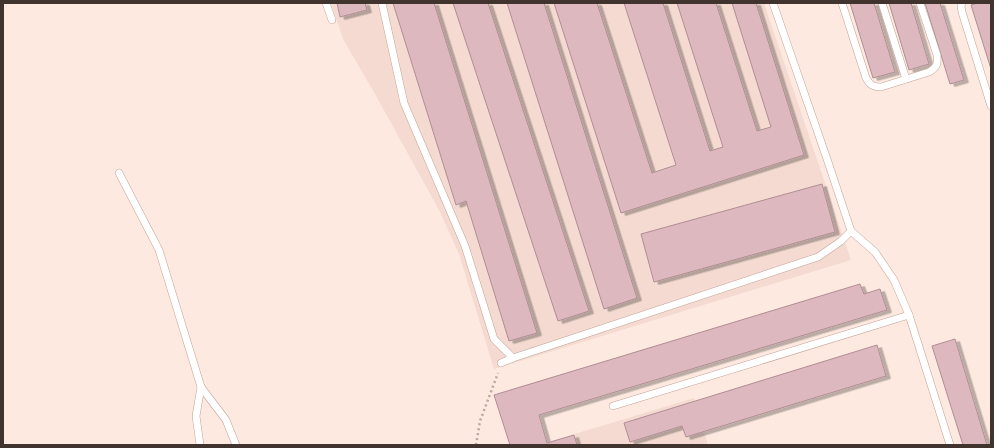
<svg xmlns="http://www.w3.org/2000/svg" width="994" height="448" viewBox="0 0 994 448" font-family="'Nunito Sans',sans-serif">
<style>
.built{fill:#f4dad0}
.building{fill:#ddb9bf;stroke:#b08d93;filter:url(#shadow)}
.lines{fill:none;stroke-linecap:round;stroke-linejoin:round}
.lane-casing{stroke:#c3a296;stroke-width:8}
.path{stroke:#b8a69f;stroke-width:2.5;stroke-dasharray:2 3;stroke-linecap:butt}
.lane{stroke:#fff;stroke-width:7}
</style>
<defs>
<filter id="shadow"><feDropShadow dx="4.5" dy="2.5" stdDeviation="0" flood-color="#0004"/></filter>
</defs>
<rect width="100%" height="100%" fill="#fee9e1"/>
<g class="built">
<path d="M331,3H764L851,260L494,369L459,254L439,210L375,94L343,39Z"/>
<path d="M694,398L708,445H547L548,442Z"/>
</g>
<g class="building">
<path d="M337,3H365L367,10L340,17Z"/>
<path d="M393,3H434L537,333L509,341L466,201L456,205Z"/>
<path d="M453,3H488L589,311L558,321Z"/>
<path d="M507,3H544L637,298L604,309Z"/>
<path d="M554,3H597L652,173L676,165L624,3H663L710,151L723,147L677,3H716L757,131L771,127L732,3H756L804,155L621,213Z"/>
<path d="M850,3H874L895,72L873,78Z"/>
<path d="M889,3H911L929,64L909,70Z"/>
<path d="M925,3H940L964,80L950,84Z"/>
<path d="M977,3H991V69L971,5Z"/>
<path d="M822,184L835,232L654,282L641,234Z"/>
<path d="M860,284L864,294L880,289L887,310L539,415L547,443L574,435L577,445H510L494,395Z"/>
<path d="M955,339L987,445H963L932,346Z"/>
<path d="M877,345L886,376L686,437L682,426L630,442L624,423Z"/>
</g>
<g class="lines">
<defs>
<g id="lane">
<path d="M326,3L332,20"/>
<path d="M382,3L404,103L465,246L494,339L513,358"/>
<path d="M842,3L866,78C870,85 873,87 881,87L929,72C937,67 938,64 937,55L920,3"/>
<path d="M882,3L906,79"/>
<path d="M962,3L961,6L962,12L991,106"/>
<path d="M119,173L159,250L201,387L226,420L236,445"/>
<path d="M851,231L875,252L894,280L909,315L950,445"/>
<path d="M501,363L513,358L818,257L841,241L851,231L827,159L773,3"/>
<path d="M613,406L909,315"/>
<path d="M200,445L196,416L201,387"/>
</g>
</defs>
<use href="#lane" class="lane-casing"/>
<path class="path" d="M476,445L480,421L498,373"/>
<use href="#lane" class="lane"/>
</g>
<rect width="994" height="448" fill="none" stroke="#41342f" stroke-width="8"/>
</svg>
